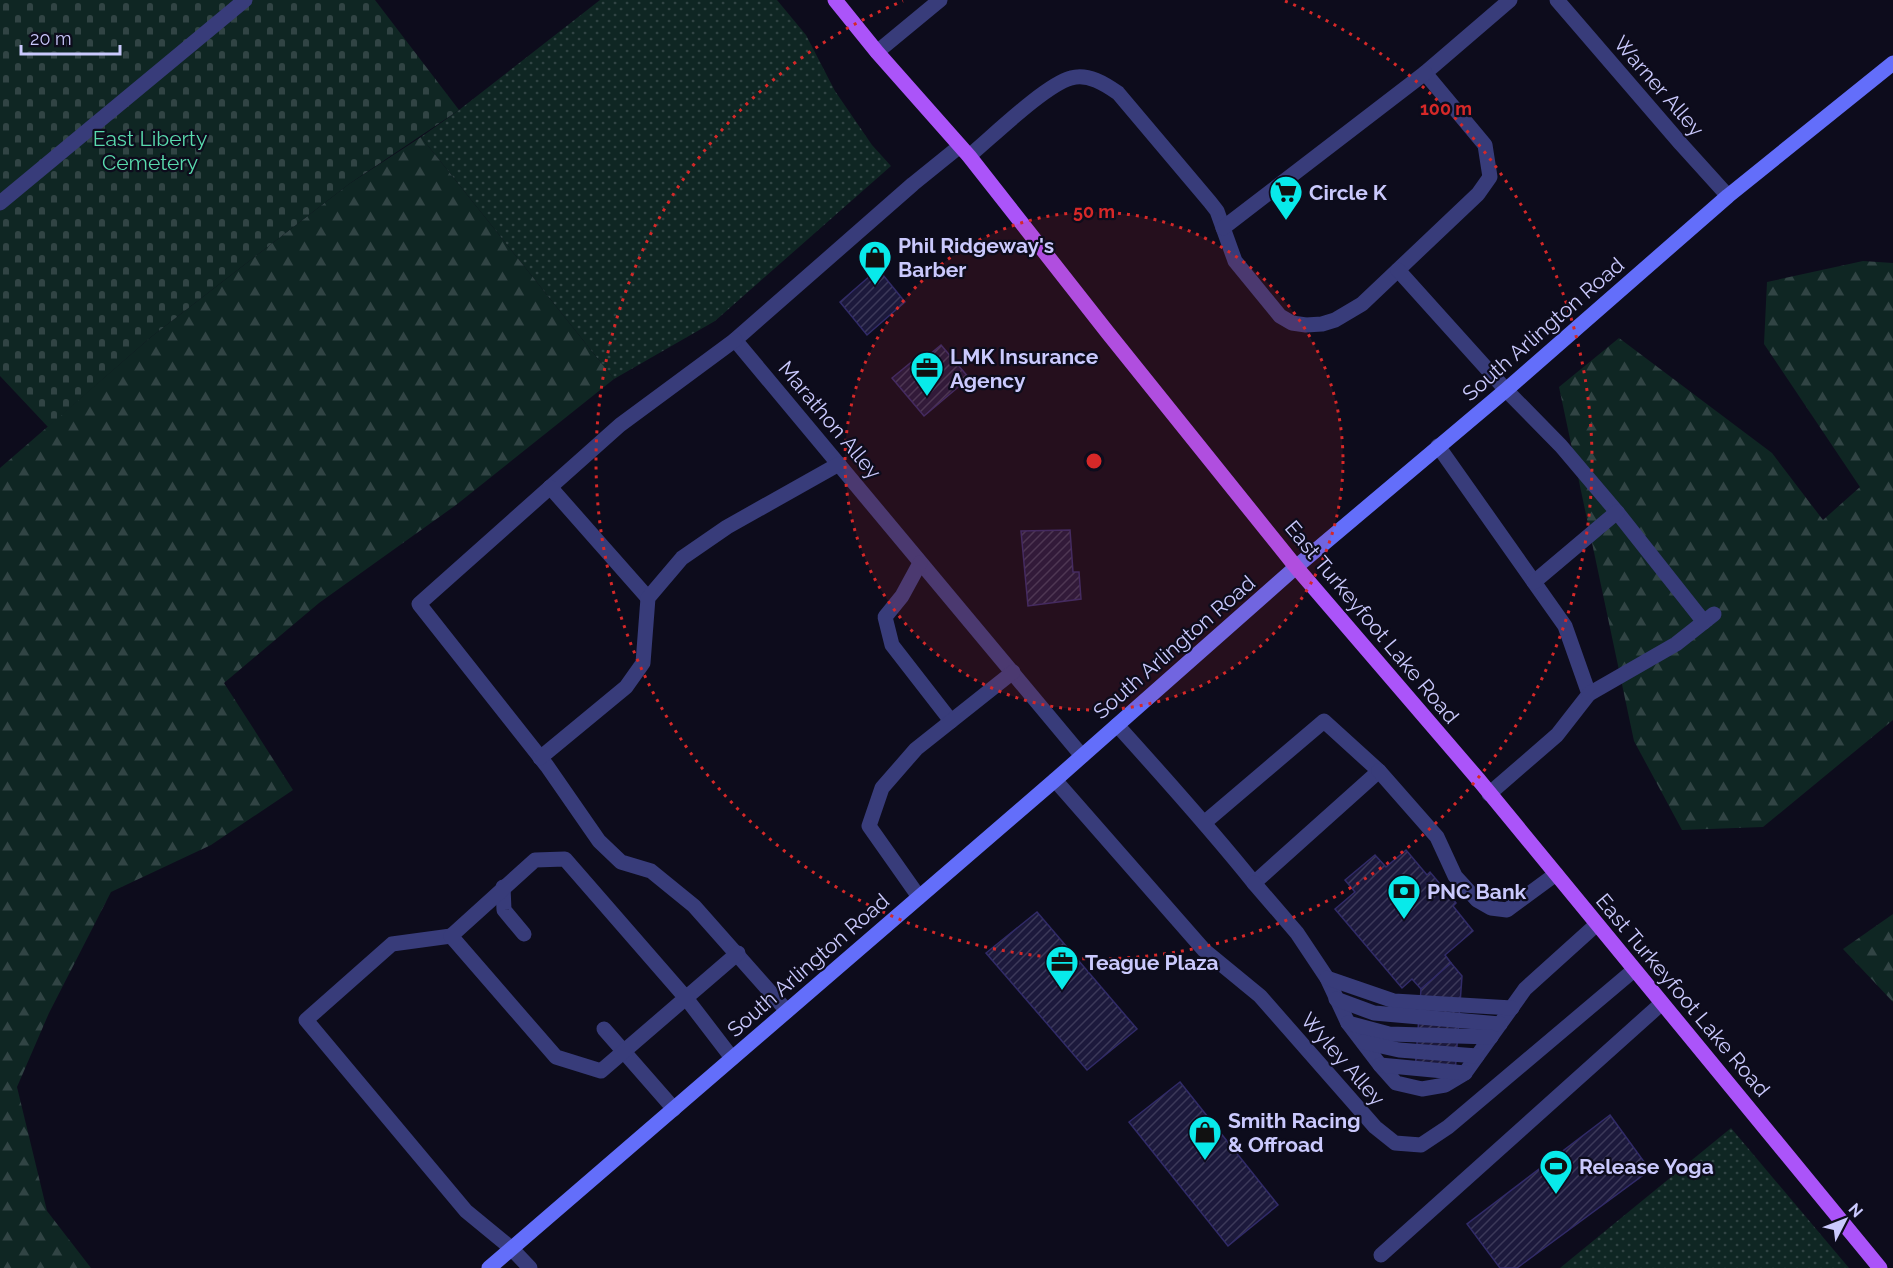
<svg xmlns="http://www.w3.org/2000/svg" width="1893" height="1268" viewBox="0 0 1893 1268" font-family="Raleway,sans-serif">
<style>
.grass{fill:url(#grass-dots)}
.forest{fill:url(#forest-firs)}
.cemetery{fill:url(#cemetery-stones)}
.building{fill:url(#building-hatch);stroke:#312b68;stroke-width:1.5}
.lines{fill:none;stroke-linecap:round;stroke-linejoin:round}
.service{stroke:#383c7a;stroke-width:15}
.secondary{stroke:#636efa;stroke-width:15}
.primary{stroke:#ab54f9;stroke-width:15}
.ring{fill:none;stroke:#d62828;stroke-width:3;stroke-dasharray:3 6}
.labels{text-anchor:middle;dominant-baseline:central;stroke-width:4.5;stroke-linejoin:round;paint-order:stroke}
.street-label{font-size:21px;fill:#cac9fd;stroke:#0d0c1c}
.park-label{font-size:21px;fill:#59daad;stroke:#0d0c1c}
.poi-label{font-size:21px;font-weight:bold;fill:#cac9fd;stroke:#0d0c1c;text-anchor:start}
.centre{fill:#d62828;stroke:#0d0c1c;stroke-width:3}
.ring-label{font-size:18px;text-anchor:middle;font-weight:bold;fill:#d62828;stroke:#0d0c1c;stroke-width:4.5;stroke-linejoin:round;paint-order:stroke}
</style>
<defs>
<pattern id="grass-dots" width="8" height="8" patternUnits="userSpaceOnUse" patternTransform="scale(1.5)"><rect width="8" height="8" fill="#0f2623"/><path d="M2 2h.1M6 6h.1" fill="none" stroke="#314444" stroke-width="1.8" stroke-linecap="round"/></pattern>
<pattern id="forest-firs" width="22" height="20" patternUnits="userSpaceOnUse" patternTransform="scale(1.5)"><rect width="22" height="20" fill="#0f2623"/><path d="M5 1l3.5 6h-7zM16 11l3.5 6h-7z" fill="#314444"/></pattern>
<pattern id="cemetery-stones" width="16" height="16" patternUnits="userSpaceOnUse" patternTransform="scale(1.5)"><rect width="16" height="16" fill="#0f2623"/><path d="M2 7V4a2 2 0 0 1 4 0v3zM10 15v-3a2 2 0 0 1 4 0v3z" fill="#314444"/></pattern>
<pattern id="building-hatch" width="6" height="6" patternUnits="userSpaceOnUse" patternTransform="scale(1.5)"><rect width="6" height="6" fill="#1c193c"/><path d="M-1 1l2-2M0 6l6-6M5 7l2-2" fill="none" stroke="#3c3959"/></pattern>
</defs>
<rect width="100%" height="100%" fill="#0d0c1c"/>
<g class="grass">
<path d="M600,0H777L806,35L835,91L872,145L891,166L715,321L614,379L421,137L459,110Z"/>
<path d="M1731,1128L1849,1268H1560Z"/>
</g>
<g class="forest">
<path d="M421,137L614,379L456,505L319,603L224,683L293,790L211,845L111,892L49,1013L17,1087L47,1211L91,1268H0V468L151,337L349,184Z"/>
<path d="M1863,261L1893,263V720L1763,827L1682,830L1634,741L1559,387L1619,338L1772,453L1823,520L1860,487L1764,344L1767,282Z"/>
<path d="M1893,914V1002L1843,949Z"/>
</g>
<path class="cemetery" d="M0,0H375L459,110L349,184L151,337L48,427L0,376Z"/>
<g class="building">
<path d="M878,269L905,302L867,335L840,302Z"/>
<path d="M941,345L969,378L924,416L892,378L920,355L924,359Z"/>
<path d="M1070,530L1073,572H1079L1081,599L1028,606L1021,531Z"/>
<path d="M1406,850L1427,875L1430,872L1456,903L1453,906L1473,931L1445,955L1451,963L1421,989L1412,979L1402,988L1335,909L1355,892L1345,880L1375,855L1386,867Z"/>
<path d="M1037,912L1137,1029L1087,1070L986,953Z"/>
<path d="M1451,963L1462,976L1455,1074L1415,1071L1421,989Z"/>
<path d="M1180,1082L1278,1205L1228,1246L1129,1122Z"/>
<path d="M1610,1115L1650,1170L1517,1268H1500L1467,1224Z"/>
</g>
<g class="lines">
<g class="service">
<path d="M1557,0L1681,144L1728,196"/>
<path d="M877,52L940,0"/>
<path d="M960,146L913,184L735,340L1082,756"/>
<path d="M969,156C992,137 1045,85 1071,78C1088,73 1105,84 1118,93L1210,202L1217,211L1235,261L1280,316L1292,323L1306,325L1322,324L1335,320L1362,304L1478,194L1490,177L1485,145L1425,73L1510,0"/>
<path d="M0,203L245,0"/>
<path d="M1223,228L1425,73"/>
<path d="M1398,270L1506,390L1561,446L1617,512L1704,622"/>
<path d="M735,340L620,425L419,604L547,766L599,841L621,862L651,871L694,906L787,1011"/>
<path d="M1438,446L1565,626L1589,694L1557,735L1489,794"/>
<path d="M550,487L648,598"/>
<path d="M920,563L902,596L885,617L892,645L951,721"/>
<path d="M1534,582L1617,512"/>
<path d="M1589,694L1676,644L1714,614"/>
<path d="M1117,725C1164,777 1210,828 1254,883L1379,771L1324,721L1204,823"/>
<path d="M540,758L626,687L643,663L648,598L682,558L727,527L839,464"/>
<path d="M1379,771L1437,837L1455,876L1477,900L1491,908L1507,910L1556,874"/>
<path d="M1055,780L1204,950L1260,996L1375,1127L1395,1143L1421,1145L1448,1127L1634,970"/>
<path d="M1254,883L1297,933L1327,978L1348,1023L1380,1065L1396,1083L1422,1089L1445,1085L1465,1073L1525,989L1597,924"/>
<path d="M503,887L504,910L524,934"/>
<path d="M919,897L869,826L882,788L916,749L1013,672"/>
<path d="M451,936L392,944L306,1020L466,1211L511,1248L530,1268"/>
<path d="M1327,978L1394,1001L1512,1008"/>
<path d="M1336,999L1374,1013L1500,1024"/>
<path d="M1348,1023L1389,1034L1491,1037"/>
<path d="M604,1029L674,1109"/>
<path d="M1363,1042L1399,1050L1477,1056"/>
<path d="M732,1058L686,998L565,859L535,860L451,936L556,1057L601,1071L738,953"/>
<path d="M1380,1065L1465,1073"/>
<path d="M1381,1255L1662,1003"/>
</g>
<path class="secondary" d="M489,1268L1055,780L1296,567L1506,390L1728,196L1893,63"/>
<path class="primary" d="M835,0L877,52L969,156L1108,333L1296,567L1478,779L1880,1268"/>
</g>
<circle cx="1094" cy="461" r="249" fill="#d62828" fill-opacity=".12"/>
<g class="ring">
<circle cx="1094" cy="461" r="249"/>
<path d="M1285 1A498 498 0 1 1 903 1"/>
</g>
<defs>
<symbol id="supermarket-pin" viewBox="-11 -11 22 30"><path d="M0 17L-7.5 6A9.5 9.5 0 1 1 7.5 6Z" fill="#08eaea" stroke="#0d0c1c"/><path d="M-6-5.5h2.5l.6 2H6L4.5 2H-2.5L-4.4-4H-6ZM-1.5 3.2a1.3 1.3 0 1 0 .1 0ZM3 3.2a1.3 1.3 0 1 0 .1 0Z" fill="#111"/></symbol>
<symbol id="shop-pin" viewBox="-11 -11 22 30"><path d="M0 17L-7.5 6A9.5 9.5 0 1 1 7.5 6Z" fill="#08eaea" stroke="#0d0c1c"/><path d="M-5-2.5h2.3a2.7 3.5 0 0 1 5.4 0H5L5.5 6h-11ZM-1.5-2.5h3a1.5 2.3 0 0 0-3 0Z" fill="#111"/></symbol>
<symbol id="office-pin" viewBox="-11 -11 22 30"><path d="M0 17L-7.5 6A9.5 9.5 0 1 1 7.5 6Z" fill="#08eaea" stroke="#0d0c1c"/><path d="M-6-3h4V-5.5h4V-3h4V5H-6ZM-1-4.5V-3h2v-1.5ZM-6 0V1H6V0Z" fill="#111"/></symbol>
<symbol id="bank-pin" viewBox="-11 -11 22 30"><path d="M0 17L-7.5 6A9.5 9.5 0 1 1 7.5 6Z" fill="#08eaea" stroke="#0d0c1c"/><path d="M-6-4H6V4H-6ZM0-2.3a2.3 2.3 0 1 0 0 4.6a2.3 2.3 0 1 0 0-4.6Z" fill="#111"/></symbol>
<symbol id="stadium-pin" viewBox="-11 -11 22 30"><path d="M0 17L-7.5 6A9.5 9.5 0 1 1 7.5 6Z" fill="#08eaea" stroke="#0d0c1c"/><path d="M0-5a6.5 5 0 1 0 0 10a6.5 5 0 1 0 0-10ZM-3.5-1.8h7v3.6h-7Z" fill="#111"/></symbol>
</defs>
<g fill-rule="evenodd">
<use href="#supermarket-pin" x="1267" y="173" width="38" height="52"/>
<use href="#shop-pin" x="856" y="238" width="38" height="52"/>
<use href="#office-pin" x="908" y="349" width="38" height="52"/>
<use href="#bank-pin" x="1385" y="872" width="38" height="52"/>
<use href="#office-pin" x="1043" y="943" width="38" height="52"/>
<use href="#shop-pin" x="1186" y="1113" width="38" height="52"/>
<use href="#stadium-pin" x="1537" y="1147" width="38" height="52"/>
</g>
<g class="labels">
<g class="street-label">
<text transform="translate(1659 86) rotate(49)">Warner Alley</text>
<text transform="translate(1543 329) rotate(-41)">South Arlington Road</text>
<text transform="translate(830 420) rotate(50)">Marathon Alley</text>
<text transform="translate(1372 622) rotate(50)">East Turkeyfoot Lake Road</text>
<text transform="translate(1174 647) rotate(-41)">South Arlington Road</text>
<text transform="translate(808 965) rotate(-41)">South Arlington Road</text>
<text transform="translate(1683 995) rotate(50)">East Turkeyfoot Lake Road</text>
<text transform="translate(1343 1059) rotate(49)">Wyley Alley</text>
</g>
<g class="park-label">
<text x="150" y="138">East Liberty<tspan x="150" dy="24">Cemetery</tspan></text>
</g>
<g class="poi-label">
<text x="1309" y="192">Circle K</text>
<text x="898" y="245">Phil Ridgeway's<tspan x="898" dy="24">Barber</tspan></text>
<text x="950" y="356">LMK Insurance<tspan x="950" dy="24">Agency</tspan></text>
<text x="1427" y="891">PNC Bank</text>
<text x="1085" y="962">Teague Plaza</text>
<text x="1228" y="1120">Smith Racing<tspan x="1228" dy="24">&amp; Offroad</tspan></text>
<text x="1579" y="1166">Release Yoga</text>
</g>
</g>
<circle cx="1094" cy="461" r="9" class="centre"/>
<g class="ring-label">
<text x="1446" y="115">100 m</text>
<text x="1094" y="218">50 m</text>
</g>
<g transform="translate(1845 1220) rotate(48)" stroke="#0d0c1c" stroke-width="4.5" paint-order="stroke">
<path d="M0-4.5L10 22L0 15L-10 22Z" fill="#cac9fd"/>
<text y="-9" font-size="16" font-weight="bold" text-anchor="middle" fill="#cac9fd">N</text>
</g>
<path d="M21 45v9h99v-9" fill="none" stroke="#cac9fd" stroke-width="3"/>
<text x="30" y="45" font-size="18" fill="#cac9fd" stroke="#0d0c1c" stroke-width="4.5" paint-order="stroke">20 m</text>
</svg>
